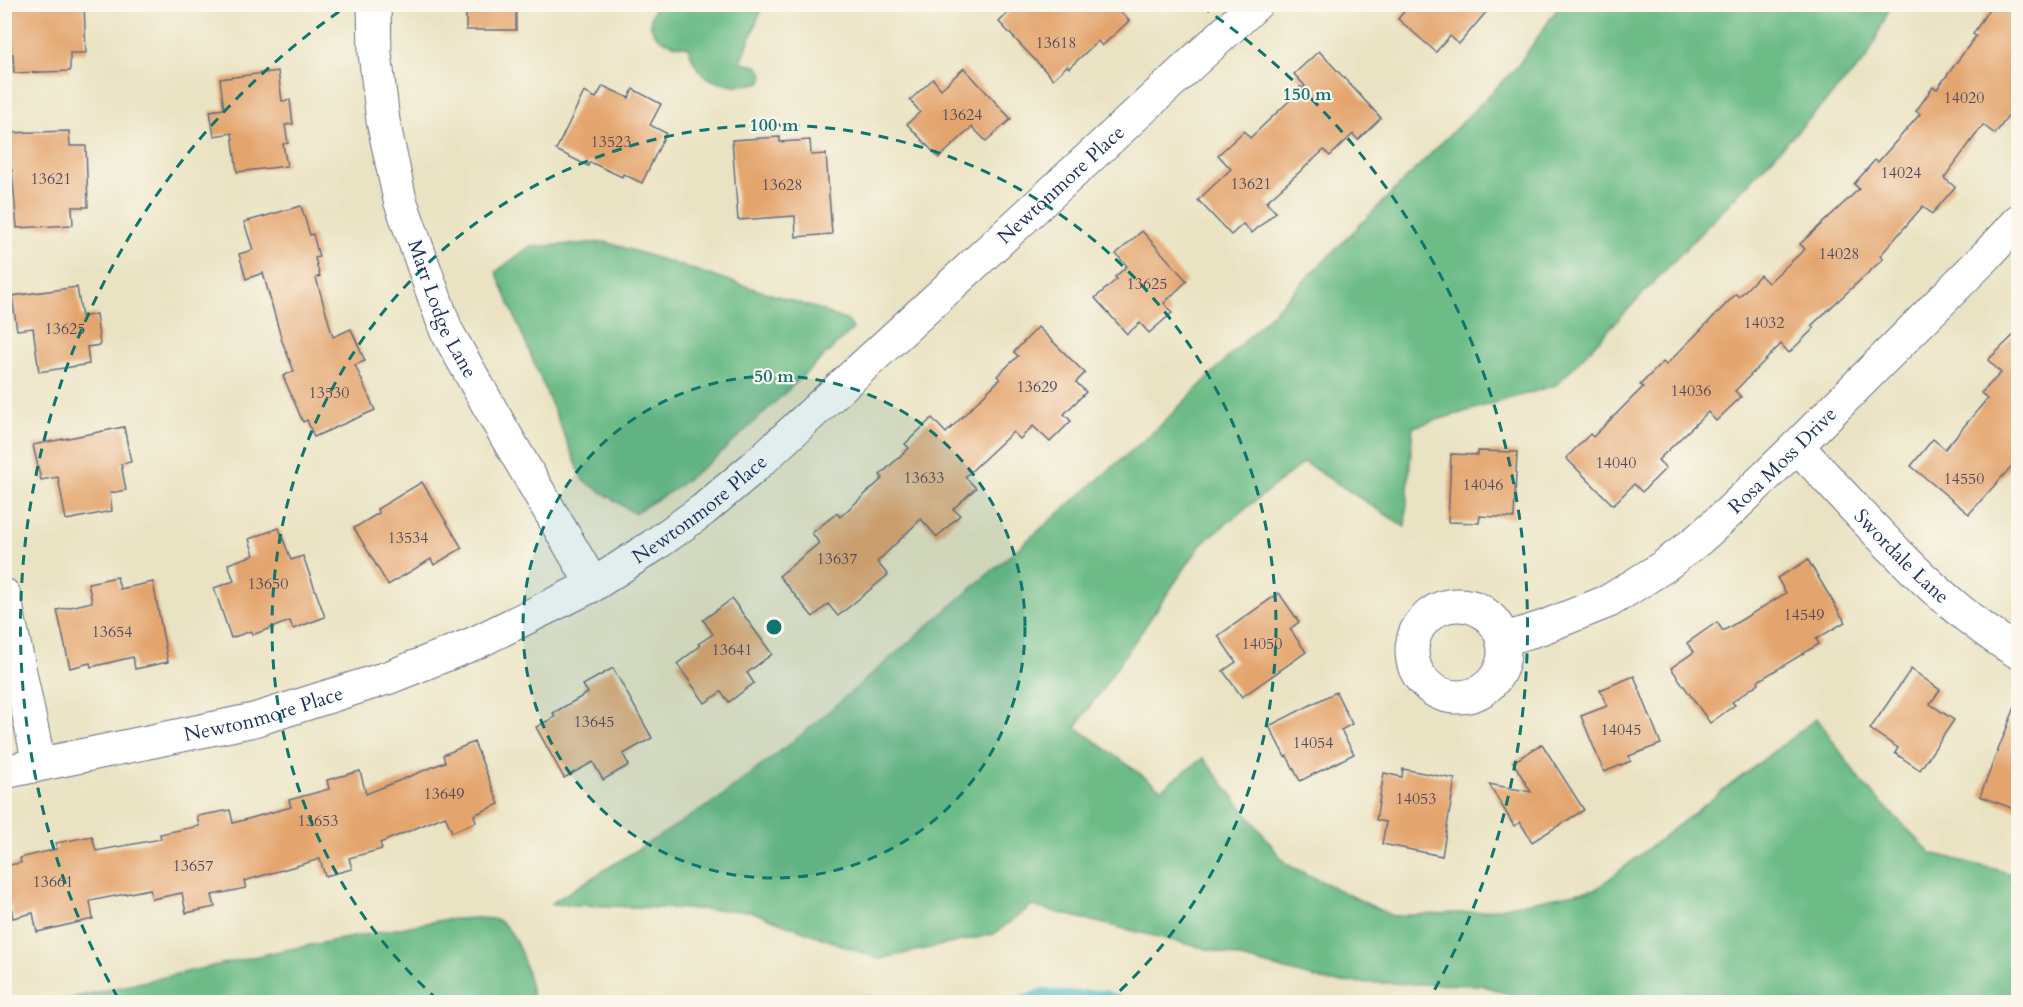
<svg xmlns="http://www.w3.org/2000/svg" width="2023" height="1007" viewBox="0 0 2023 1007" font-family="Cardo,serif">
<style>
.forest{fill:#6dbc87;stroke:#447672;stroke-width:1.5}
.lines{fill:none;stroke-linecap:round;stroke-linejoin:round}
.stream{stroke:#4bbac4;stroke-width:10}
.building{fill:#e4a46d}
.minor-casing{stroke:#636e81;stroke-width:35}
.minor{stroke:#fff;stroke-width:33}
.ring{fill:none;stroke:#0f766e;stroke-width:3;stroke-dasharray:10 8}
.labels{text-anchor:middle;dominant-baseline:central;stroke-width:4.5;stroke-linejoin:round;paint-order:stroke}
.number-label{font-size:16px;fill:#4d4c62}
.street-label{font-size:20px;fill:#1b2f5e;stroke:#fbf7ec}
.centre{fill:#0f766e;stroke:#fbf7ec;stroke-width:3}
.ring-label{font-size:18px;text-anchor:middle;font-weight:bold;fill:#0f766e;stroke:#fbf7ec;stroke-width:4.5;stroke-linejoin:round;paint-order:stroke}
</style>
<rect width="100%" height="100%" fill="#fbf7ec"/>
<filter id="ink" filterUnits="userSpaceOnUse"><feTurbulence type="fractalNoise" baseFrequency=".0167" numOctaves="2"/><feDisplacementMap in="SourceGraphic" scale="12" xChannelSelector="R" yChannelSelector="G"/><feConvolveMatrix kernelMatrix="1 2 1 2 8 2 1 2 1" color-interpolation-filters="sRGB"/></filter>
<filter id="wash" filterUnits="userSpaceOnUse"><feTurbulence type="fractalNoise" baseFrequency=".008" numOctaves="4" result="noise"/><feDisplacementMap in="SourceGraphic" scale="24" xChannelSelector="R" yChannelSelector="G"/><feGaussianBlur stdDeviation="1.35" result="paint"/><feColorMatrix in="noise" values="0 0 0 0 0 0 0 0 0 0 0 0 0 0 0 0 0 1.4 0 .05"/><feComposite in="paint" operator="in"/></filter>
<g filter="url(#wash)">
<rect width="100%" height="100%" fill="#eae3c3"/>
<g class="forest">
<path d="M657,5H763L741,62L757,66L763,74L762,82C741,88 713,87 698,69C693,63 691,54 688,47C664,45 638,31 657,5Z"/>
<path d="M1560,5H1891L1867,58L1556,385L1413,427L1405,527L1304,462L1202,543L1076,727L1161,789L1203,758L1286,864L1392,916L1479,912L1596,889L1817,718L1862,783L1931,853L2018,875V1002H1531L1482,985L1330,982L1216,951L1031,906L994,934L879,959L750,911L550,904L717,800L800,736L1159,427L1517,67Z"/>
<path d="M606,242L815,308L848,321L853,329L719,455L673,490L634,513L583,480L496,272L529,247Z"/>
<path d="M477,918C483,919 491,918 496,920C519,928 529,980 534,1002H54L280,951L442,920Z"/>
</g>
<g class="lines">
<g class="stream">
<path d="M855,1002L861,1000L879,1002"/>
<path d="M1021,1002L1044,993L1062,996L1104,995L1123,1002"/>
</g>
</g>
<g id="blocks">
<g class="building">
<path d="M9,4H84L86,53H70V71L14,73L13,54H11Z"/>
<rect x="466" y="4" width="50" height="26"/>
<path d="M1017,4H1114L1129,21L1102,46L1098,41L1069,68L1067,66L1053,79L999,22Z"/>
<path d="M1410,4H1493L1459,44L1450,36L1436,52L1398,19Z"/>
<path d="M1992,4H2019V102L1995,134L1983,125L1944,178L1955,187L1932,214L1923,206L1880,256L1883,259L1811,326L1814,328L1789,353L1781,344L1735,391L1741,397L1716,421L1708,412L1658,460L1666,468L1642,492L1634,484L1613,505L1566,458L1590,434L1593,437L1643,387L1640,385L1663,362L1666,365L1736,294L1739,297L1760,275L1768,283L1805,249L1800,244L1859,189L1854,184L1875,160L1878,162L1920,114L1916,111L1933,87L1937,89L1976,36L1973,34Z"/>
<path d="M1319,51L1381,118L1358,140L1353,134L1330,156L1324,150L1266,202L1276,212L1252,233L1243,224L1231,235L1198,200L1231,169L1218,155L1244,131L1250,138L1305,86L1294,74Z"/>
<path d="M964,68L1011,119L986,141L972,127L939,158L907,124L920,112L910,100L933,79L941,89Z"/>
<path d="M278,71L282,101L290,100L293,124L285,125L288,143L283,144L287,166L237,172L232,133L214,136L210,111L224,109L220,79Z"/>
<path d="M603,86L629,98L633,89L661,104L650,125L666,133L642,183L623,174L622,177L590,162L588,166L556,150L584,92L596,98Z"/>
<path d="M69,131L70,146H86L88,207H72L73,225L17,228L12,170H6L5,133Z"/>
<path d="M780,137V142L810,140L811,155L826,154L832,234L796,237L795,216L738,220L732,140Z"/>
<path d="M301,206L310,235L313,234L319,257L315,258L320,276L316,278L333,337L351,329L365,361L355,365L375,410L314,437L307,420L303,422L283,376L294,371L282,341L263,273L246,279L239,254L253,250L244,222Z"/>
<path d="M1142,231L1187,281L1164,303L1172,313L1149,333L1140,323L1127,334L1095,298L1117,279L1115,277L1127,266L1116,254Z"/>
<path d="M77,287L82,317L96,314L100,345L87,347L89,364L39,372L33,328L17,330L12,296Z"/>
<path d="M1038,327L1085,373L1076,382L1086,392L1064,414L1071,421L1050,442L1033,426L1020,439L1013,432L965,477L976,488L953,509L960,515L937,537L921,519L877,562L888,575L838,616L828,604L813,617L779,576L819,543L812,533L837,513L840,517L883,478L880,475L909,448L905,444L932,418L946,433L1000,379L997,376L1018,356L1014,352Z"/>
<path d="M2019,330V458L1969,514L1911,466L1933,439L1945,449L1987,399L1981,393L2001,373L1988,360Z"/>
<path d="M124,427L131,462L121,464L126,490L110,493L112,511L66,520L58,477L41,480L33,445Z"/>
<path d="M1478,451L1517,452L1514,518L1480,516L1479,523L1448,522L1451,454L1478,455Z"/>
<path d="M422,482L462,548L434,565L431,559L388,585L354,528L379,513L377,509Z"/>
<path d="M279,528L291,560L303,556L325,617L293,629L290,621L252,635L251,631L231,638L214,588L234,581L228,564L254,555L249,539Z"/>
<path d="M1808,560L1845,622L1816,639L1819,644L1758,681L1759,683L1732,702L1735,705L1710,723L1671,668L1694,652L1687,643L1717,622L1723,631L1786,593L1777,578Z"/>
<path d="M117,577L120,589L153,582L168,662L135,669L133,657L91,667L90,663L70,668L57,610L92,602L88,583Z"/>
<path d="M1279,593L1299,622L1290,629L1306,652L1242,697L1223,671L1236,662L1218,636Z"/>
<path d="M732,599L772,654L747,673L754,683L729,702L721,692L705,703L677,664L700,646L698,644L713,634L703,620Z"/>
<path d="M613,668L652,738L623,754L629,765L603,780L593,762L564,778L536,727L555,717L553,713L588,693L583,685Z"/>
<path d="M1911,669L1940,690L1930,704L1954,720L1920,770L1895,753L1898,748L1870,729Z"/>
<path d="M1634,676L1661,744L1629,756L1631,761L1604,772L1581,716L1607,706L1600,690Z"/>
<path d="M1336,692L1352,724L1341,730L1354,754L1300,781L1287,756L1285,757L1269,726Z"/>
<path d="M2017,702L2019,703V811L1980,796Z"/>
<path d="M474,742L499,804L474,815L476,822L452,832L445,816L380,843L382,849L349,858L352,869L325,876L320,859L244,881L246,888L212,895L215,907L186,913L182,893L152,899L150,889L90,901L93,919L37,932L33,913L13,918L11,906L4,907V866L21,863L20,858L57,849L56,843L92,836L96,851L161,839L160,834L199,826L197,816L230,810L233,823L291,807L289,800L329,789L327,780L360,771L366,794L445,762L443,755Z"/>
<path d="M1542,744L1584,810L1532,842L1520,822L1514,826L1489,784L1531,792L1513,762Z"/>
<path d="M1403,769L1455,779L1442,856L1382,844L1386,822L1376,820L1384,773L1402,777Z"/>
</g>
</g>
</g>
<g filter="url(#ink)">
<use href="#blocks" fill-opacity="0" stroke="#636e81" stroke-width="1.5"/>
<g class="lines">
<defs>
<g id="minor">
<path id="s1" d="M374,4L375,53L383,121L400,200L446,330L499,424L593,585"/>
<path id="s2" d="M1797,446C1865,518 1933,601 2018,652"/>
<path d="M4,595L39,764"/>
<circle cx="1458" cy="651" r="46"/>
<path id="s3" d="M1502,640L1541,628L1609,601L1663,567L1698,540L1729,512L1797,446L1987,255L2018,221"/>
<path id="s4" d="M4,772L254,720L390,677L475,643L593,585L653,546L703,510L754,467L1256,4"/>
</g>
</defs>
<use href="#minor" class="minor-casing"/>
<use href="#minor" class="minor"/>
</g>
</g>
<circle cx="774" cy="627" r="251" fill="#0f766e" fill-opacity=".12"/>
<g class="ring">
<circle cx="774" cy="627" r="251"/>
<path d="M438 1000A502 502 0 1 1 1110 1000"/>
<path d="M118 998A754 754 0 0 1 347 6M1201 6A754 754 0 0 1 1430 998"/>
</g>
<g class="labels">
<g class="number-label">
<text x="1056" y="43">13618</text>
<text x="1964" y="98">14020</text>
<text x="962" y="115">13624</text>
<text x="611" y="142">13523</text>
<text x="1901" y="173">14024</text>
<text x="51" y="179">13621</text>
<text x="1251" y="184">13621</text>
<text x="782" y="185">13628</text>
<text x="1839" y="254">14028</text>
<text x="1147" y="284">13625</text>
<text x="1764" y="323">14032</text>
<text x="65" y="329">13625</text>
<text x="1037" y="387">13629</text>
<text x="1691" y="391">14036</text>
<text x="329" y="393">13530</text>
<text x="1616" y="463">14040</text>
<text x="924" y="478">13633</text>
<text x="1964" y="479">14550</text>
<text x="1483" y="485">14046</text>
<text x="408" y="538">13534</text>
<text x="837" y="559">13637</text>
<text x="268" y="584">13650</text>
<text x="1804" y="615">14549</text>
<text x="112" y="632">13654</text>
<text x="1262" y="644">14050</text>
<text x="732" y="650">13641</text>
<text x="594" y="722">13645</text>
<text x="1621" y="730">14045</text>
<text x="1313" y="743">14054</text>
<text x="444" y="794">13649</text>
<text x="1416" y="799">14053</text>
<text x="318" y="821">13653</text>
<text x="193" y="866">13657</text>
<text x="53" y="882">13661</text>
</g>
<g class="street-label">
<text stroke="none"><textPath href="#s4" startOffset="1238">Newtonmore Place</textPath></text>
<text stroke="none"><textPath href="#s1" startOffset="315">Marr Lodge Lane</textPath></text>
<text stroke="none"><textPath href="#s3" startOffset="338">Rosa Moss Drive</textPath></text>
<text stroke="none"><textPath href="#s4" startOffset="752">Newtonmore Place</textPath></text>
<text stroke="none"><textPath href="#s2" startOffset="152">Swordale Lane</textPath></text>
<text stroke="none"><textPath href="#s4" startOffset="266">Newtonmore Place</textPath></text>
</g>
</g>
<circle cx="774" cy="627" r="9" class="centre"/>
<g class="ring-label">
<text x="1307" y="100">150 m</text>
<text x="774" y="131">100 m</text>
<text x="774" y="382">50 m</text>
</g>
<rect width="2023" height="1007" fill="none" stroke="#fbf7ec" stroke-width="24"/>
</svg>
